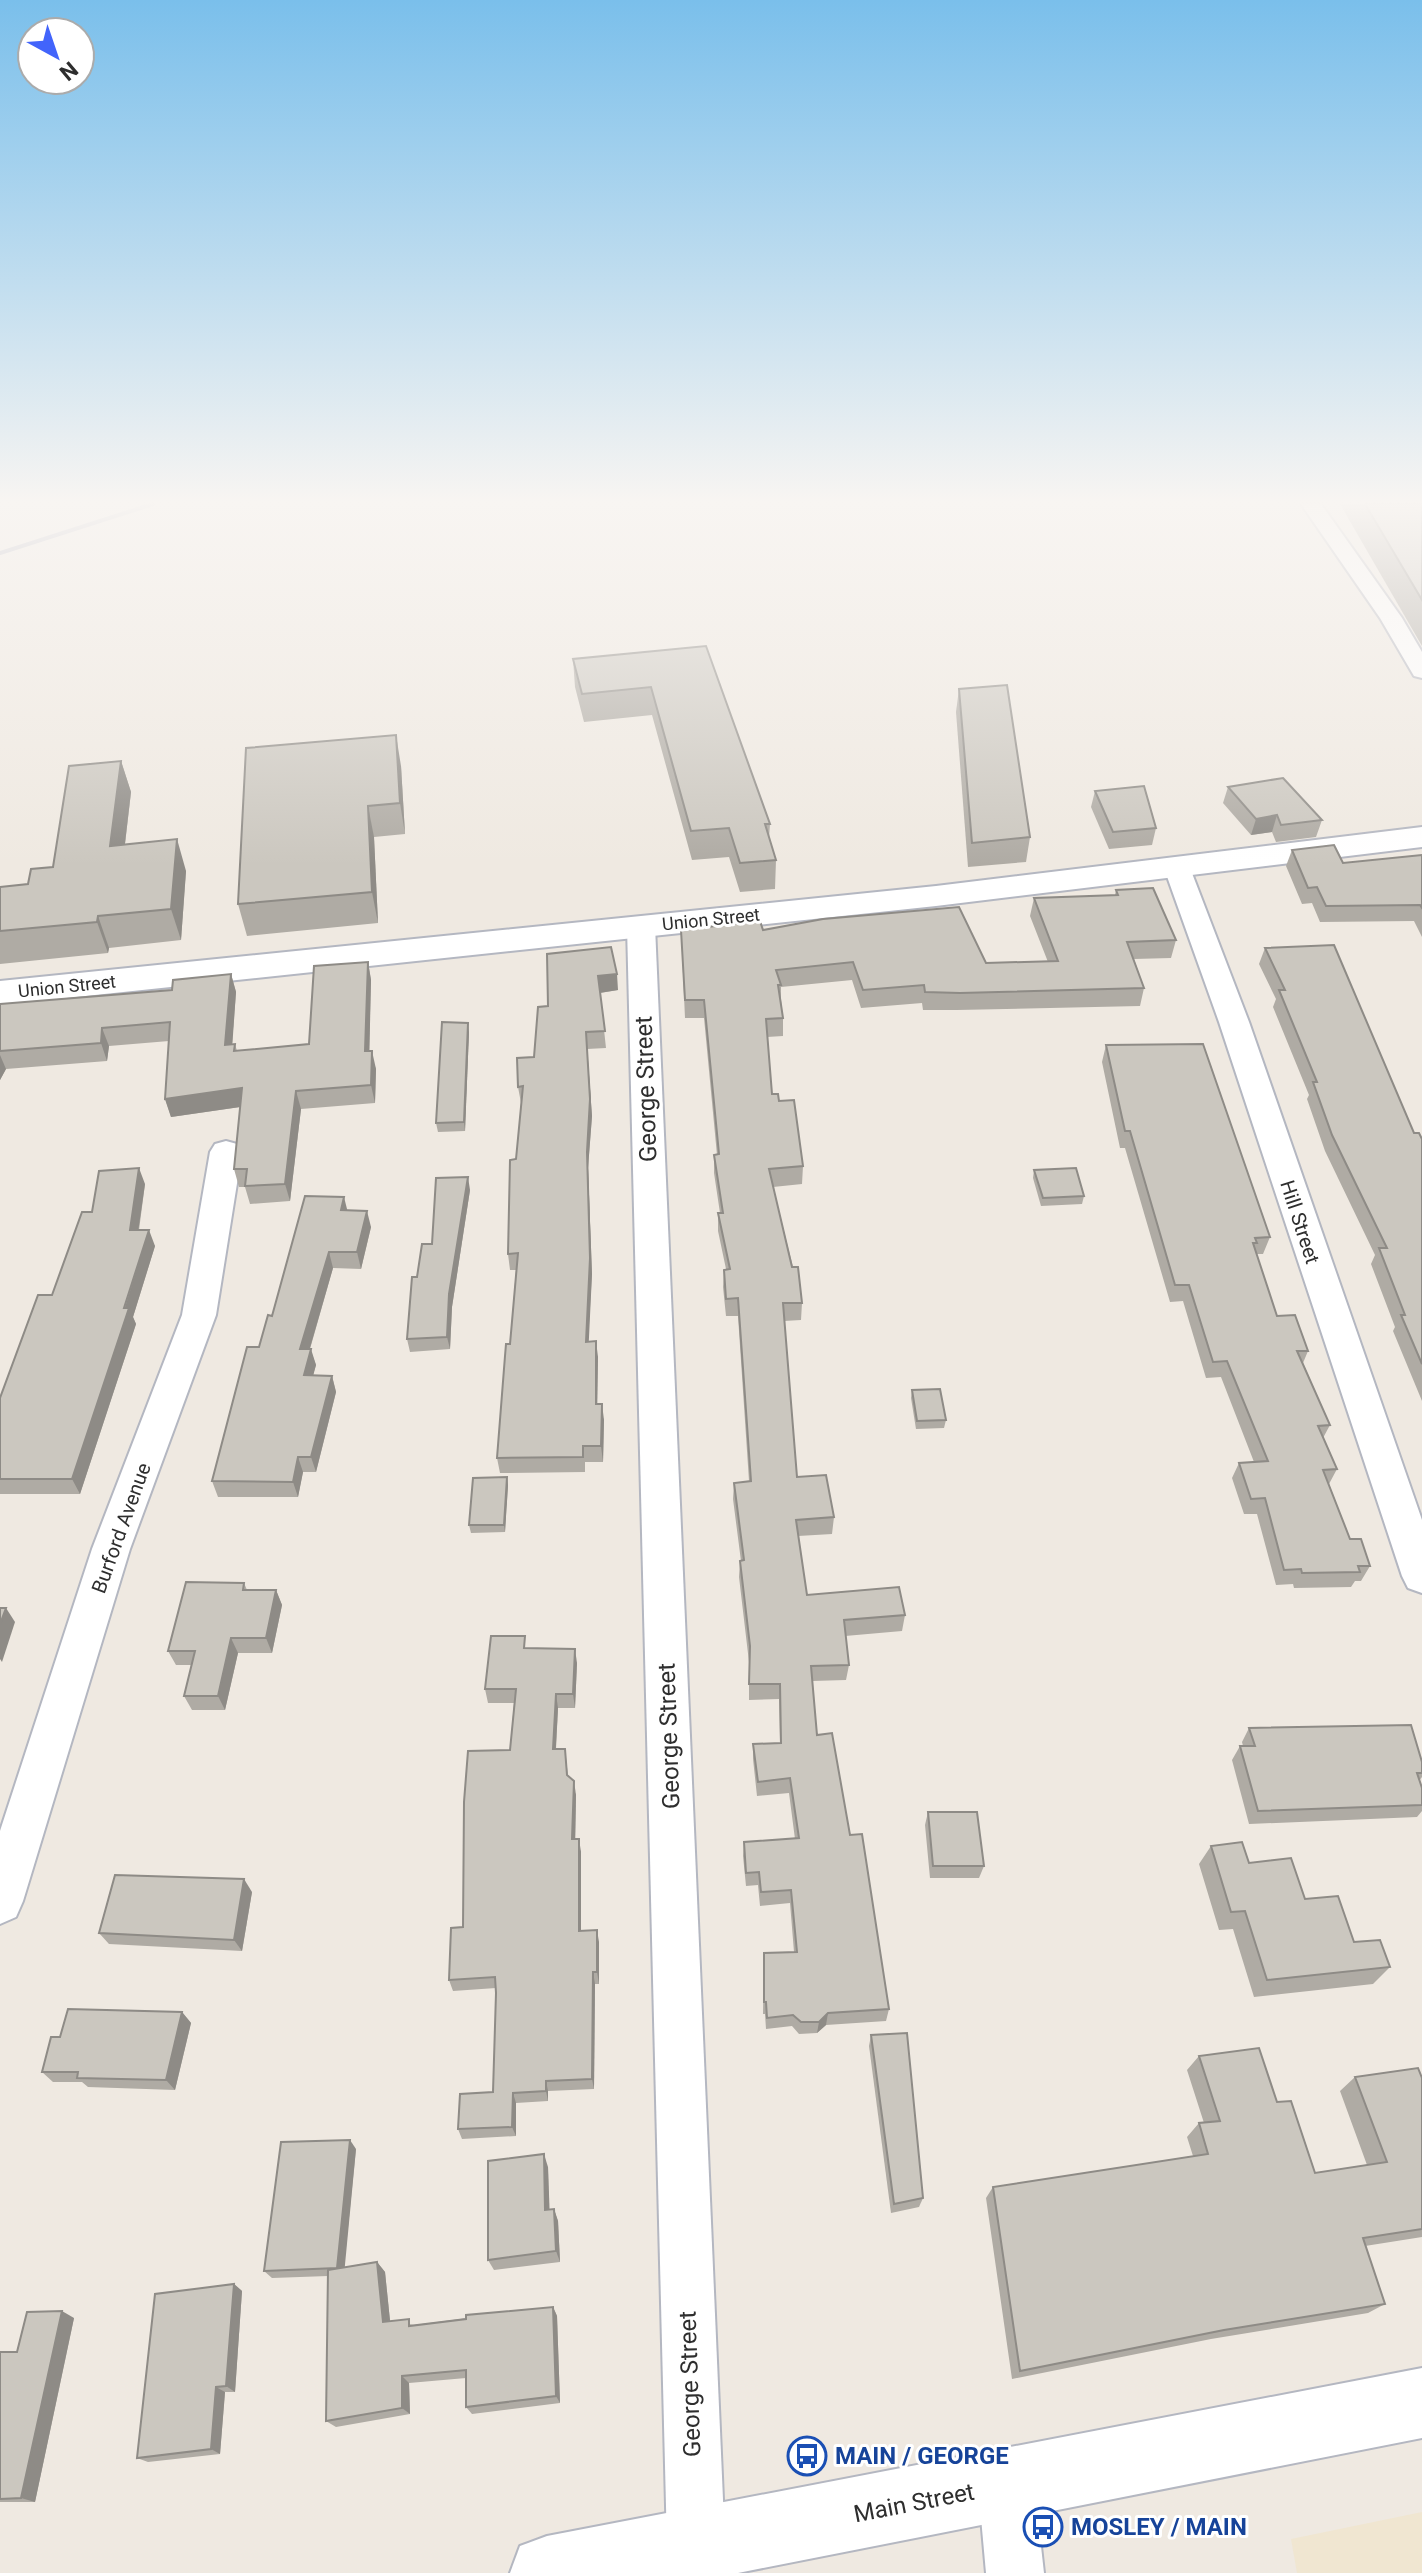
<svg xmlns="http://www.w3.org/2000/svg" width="1422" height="2573" viewBox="0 0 1422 2573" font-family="Roboto,sans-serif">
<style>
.education{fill:#f0e6d1}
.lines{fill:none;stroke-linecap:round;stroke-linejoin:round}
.street-casing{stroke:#b4b7c1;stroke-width:4}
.secondary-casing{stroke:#b4b7c1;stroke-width:4}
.street{fill:#fff;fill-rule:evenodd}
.secondary{fill:#fff;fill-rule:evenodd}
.rail{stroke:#a3a6b8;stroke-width:4}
.wall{fill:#afaba4}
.shaded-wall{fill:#8e8b86}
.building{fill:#cbc7bf;stroke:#8e8b86;stroke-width:2}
.labels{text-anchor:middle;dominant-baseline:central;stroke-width:6;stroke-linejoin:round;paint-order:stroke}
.far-street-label{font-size:18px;fill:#2e2e2e;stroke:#fff}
.street-label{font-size:20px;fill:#2e2e2e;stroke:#fff}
.near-street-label{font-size:24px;fill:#2e2e2e;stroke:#fff}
.near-transit-label{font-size:24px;font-weight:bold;fill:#164399;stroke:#fff;text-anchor:start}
</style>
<rect width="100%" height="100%" fill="#efe9e1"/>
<path class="education" d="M1422,2512V2573H1297L1291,2539Z"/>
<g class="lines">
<defs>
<g id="street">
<path d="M1301,504H1321L1402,618L1422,652V678L1414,676L1380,618Z"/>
<path d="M1177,860L1186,862L1190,868L1249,1022L1422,1520V1593L1408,1588L1402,1576L1219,1022L1164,868L1168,862Z"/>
<path d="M641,918L651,920L655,926L725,2546L716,2566L700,2573L676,2566L667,2546L627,926L631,920Z"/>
<path d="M226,1141L237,1144L242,1152L216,1315L130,1549L23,1901L16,1917L0,1924V1831L92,1549L182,1315L210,1152L215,1144Z"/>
<path d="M1006,2456L1026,2464L1034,2484L1044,2573H986L978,2484L986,2464Z"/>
</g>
<g id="secondary">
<path d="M1422,827V847L936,906L0,1005V981L936,886Z"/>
<path d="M1422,2368V2438L738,2573H510L520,2546L547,2536Z"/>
</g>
</defs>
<use href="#street" class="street-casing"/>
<use href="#secondary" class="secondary-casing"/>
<use href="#street" class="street"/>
<use href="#secondary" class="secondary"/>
<path class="rail" d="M0,553L153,504"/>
</g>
<g class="wall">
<path d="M1340,504H1422V646Z"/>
<path d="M706,646L770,824L769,838L776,860L775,889L740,892L729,857L692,860L652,715L584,722L575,687L573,659Z"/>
<path d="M959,689L1030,837L1026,862L968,867L956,712Z"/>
<path d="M121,761L131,792L125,844L186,871L181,940L109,948L108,953L0,964V887L28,884L53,867Z"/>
<path d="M401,766L405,834L374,837L378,923L247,936L238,904Z"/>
<path d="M1228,787L1322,820L1316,837L1276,842L1272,832L1251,835L1223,803Z"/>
<path d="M1095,791L1156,828L1152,845L1109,849L1091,807Z"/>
<path d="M1292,850L1343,863L1422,855V937L1414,921L1320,922L1312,903L1302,904L1286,866Z"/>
<path d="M1116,890L1176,940L1171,958L1134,959L1144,988L1140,1006L957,1010H923L922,1003L861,1008L852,980L781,987V1000L783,1018V1036L767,1037L772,1094L779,1101L803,1166L802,1184L773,1187L802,1303L801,1320L784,1321L797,1477L834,1517L832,1534L798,1536L807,1595L905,1615L902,1631L845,1636L849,1665L846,1680L812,1681L817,1735L850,1835L889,2009L886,2021L826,2025L817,2033L799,2034L792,2026L766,2029L765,2014H763L764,1953L794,1952L790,1903L760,1906L758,1885L746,1886L743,1856L744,1842L795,1839L789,1793L757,1796L753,1759V1744L780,1743L779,1699L749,1700V1662L739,1577L740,1561H741L733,1499L734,1483L749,1481L738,1316H726L723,1287L724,1270L726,1269L718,1231V1213H720L714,1173V1155H717L704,1018H685L681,930H763L986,963L1048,962L1030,916L1034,898L1115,895Z"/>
<path d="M1265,948L1414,1133L1422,1139V1401L1393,1331L1395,1327L1371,1264L1375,1255L1325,1151L1307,1099L1309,1095L1273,1007L1276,999L1259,964Z"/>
<path d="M547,954L618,990L600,993L606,1048L587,1049L592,1116L588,1168L592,1274L588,1341L598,1357L597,1404L604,1420L603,1462H585V1472L500,1473L497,1458L510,1344L516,1270H510L508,1254L521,1103L518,1087L534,1057L548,1006Z"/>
<path d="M368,962L371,980L369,1051L376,1069L375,1103L301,1109L290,1201L250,1204L245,1187H239L234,1169L240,1107L171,1117L165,1099L169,1041L109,1046L107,1061L6,1069L0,1080V1004L172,990L231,974L236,992L232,1044H235L237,1051L309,1044Z"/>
<path d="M469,1032L465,1131L438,1132L436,1123Z"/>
<path d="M1106,1045L1270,1237L1263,1254H1256L1277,1316L1308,1351L1303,1363L1330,1425L1323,1438L1337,1469L1329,1484L1350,1539L1370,1566L1361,1581H1355L1351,1587L1294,1588L1293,1584L1276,1585L1257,1514H1244L1232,1478L1239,1463L1254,1462L1221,1377L1206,1378L1183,1301L1170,1302L1125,1148H1120L1102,1062Z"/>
<path d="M1034,1170L1084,1196L1082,1204L1041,1206L1033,1178Z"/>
<path d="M145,1184L139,1230L155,1246L133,1317L136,1324L80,1494H0V1398L52,1295Z"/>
<path d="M470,1190L452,1307L450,1349L410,1352L407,1339L417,1277L432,1244Z"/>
<path d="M348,1210L371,1227L361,1269L333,1268L310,1349L316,1365L313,1375L332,1376L336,1392L316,1472H303L298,1497H218L212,1481L272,1316Z"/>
<path d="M912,1390L946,1420L944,1428L916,1429L911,1398Z"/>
<path d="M507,1477L508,1485L505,1532L471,1533L469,1525Z"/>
<path d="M244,1583L247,1590H276L282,1605L272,1653H238L225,1710H192L184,1696L192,1665H176L168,1651Z"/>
<path d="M527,1648L577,1663L575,1708H558L556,1749H565L568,1776L576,1795L575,1839L581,1852V1931L599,1942V1984H595L594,2089L548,2091V2101L516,2103V2136L462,2139L458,2129L493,2092L496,1988L453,1991L449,1980L510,1750L514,1703H488L485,1689Z"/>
<path d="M1249,1728L1422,1762V1777L1419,1781L1422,1788V1811L1417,1817L1249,1824L1232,1760L1240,1746H1243L1242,1742Z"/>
<path d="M928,1812L984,1866L979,1878H930L925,1825Z"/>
<path d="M1211,1846L1249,1863L1305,1899L1354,1942L1390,1967L1373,1984L1254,1997L1233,1929L1219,1930L1199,1864Z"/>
<path d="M252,1892L242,1951L109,1944L99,1933Z"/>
<path d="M182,2012L191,2023L175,2090L88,2087L82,2082H53L42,2072L60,2037Z"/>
<path d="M871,2035L923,2198L919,2207L891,2213L869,2046Z"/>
<path d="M1199,2056L1277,2102L1315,2173L1367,2165L1340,2091L1355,2077L1422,2078V2237L1365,2246L1385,2304L1368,2313L1211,2339L1012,2379L986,2198L993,2187L1193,2156L1187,2137L1199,2123H1204L1187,2070Z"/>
<path d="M356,2149L344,2267L377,2262L385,2272L390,2321L414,2325L553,2307L557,2316L560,2403L472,2414L466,2407V2378L409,2383L410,2414L336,2427L326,2421L328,2276L272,2278L264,2271Z"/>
<path d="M548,2167L549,2210L554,2209L558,2221L560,2262L494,2270L488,2260Z"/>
<path d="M234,2284L242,2291L235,2392H225L220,2454L148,2462L137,2458Z"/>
<path d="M74,2318L35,2502H0V2352H17Z"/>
</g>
<g class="shaded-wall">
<path d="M396,735L401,766L405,834L400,803Z"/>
<path d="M121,761L131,792L121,877L110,846Z"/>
<path d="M368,806L374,837L378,923L372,892Z"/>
<path d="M1277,815L1272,832L1251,835L1256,819Z"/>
<path d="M177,839L186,871L181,940L171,909Z"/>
<path d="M98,916L109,948L108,953L97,922Z"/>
<path d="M368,962L371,980L369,1069L365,1051Z"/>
<path d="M231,974L236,992L231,1063L225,1045Z"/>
<path d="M617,974L618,990L599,993L598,976Z"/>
<path d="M468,1023L469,1032L465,1131L464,1122Z"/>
<path d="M102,1028L109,1046L107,1061L101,1043Z"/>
<path d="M586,1032L592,1116L588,1168L592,1274L588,1358L586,1342Z"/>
<path d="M372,1051L376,1069L375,1103L371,1085Z"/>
<path d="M0,1055L6,1069L0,1080Z"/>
<path d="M242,1088L247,1106L171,1117L165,1099Z"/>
<path d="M296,1091L301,1109L290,1201L285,1184Z"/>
<path d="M139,1168L145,1184L136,1246L130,1230Z"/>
<path d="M468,1177L470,1190L452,1307L450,1349L447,1337L449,1294Z"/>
<path d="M344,1197L348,1213L341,1210Z"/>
<path d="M367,1211L371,1227L361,1269L357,1252Z"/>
<path d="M149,1230L155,1246L133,1317L136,1324L80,1494L72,1479Z"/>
<path d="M329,1252L333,1268L305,1365L300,1349Z"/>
<path d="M596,1341L598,1357L597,1420L596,1404Z"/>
<path d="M311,1349L316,1365L309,1391L304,1375Z"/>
<path d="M332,1376L336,1392L316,1472L311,1457Z"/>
<path d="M602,1404L604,1420L603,1462L601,1446Z"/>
<path d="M298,1457L303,1472L298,1497L293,1482Z"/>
<path d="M507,1477L508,1485L505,1532L504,1525Z"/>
<path d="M276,1590L282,1605L272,1653L266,1638Z"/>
<path d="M6,1608L15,1622L2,1662L0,1659V1624Z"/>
<path d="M231,1638L238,1653L225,1710L218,1696Z"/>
<path d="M575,1649L577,1663L575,1708L573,1694Z"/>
<path d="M556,1694L558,1708L555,1763L553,1749Z"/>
<path d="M574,1781L576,1795L575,1852L572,1839Z"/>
<path d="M579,1839L581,1852V1943L579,1931Z"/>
<path d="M244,1879L252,1892L242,1951L234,1940Z"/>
<path d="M597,1930L599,1942V1984L597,1972Z"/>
<path d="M593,1972L595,1984L594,2089L592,2079Z"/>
<path d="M182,2012L191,2023L175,2090L166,2080Z"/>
<path d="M828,2013L826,2025L817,2033L819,2022Z"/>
<path d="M546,2081L548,2091V2101L546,2091Z"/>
<path d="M513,2093L516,2103V2136L512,2127Z"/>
<path d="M350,2140L356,2149L344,2275L337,2268Z"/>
<path d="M544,2154L548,2167L550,2222L545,2210Z"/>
<path d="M554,2209L558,2221L560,2262L556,2251Z"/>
<path d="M377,2262L385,2272L391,2330L383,2322Z"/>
<path d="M234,2284L242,2291L235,2392L226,2386Z"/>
<path d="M553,2307L557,2316L560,2403L556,2396Z"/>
<path d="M62,2311L74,2318L35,2502L21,2498Z"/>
<path d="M402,2376L409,2383L410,2414L402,2408Z"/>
<path d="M216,2387L225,2392L220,2454L211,2449Z"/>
</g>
<g class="building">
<path d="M1365,504H1422V600Z"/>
<path d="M706,646L770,824H765L776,860L740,863L729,828L691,831L651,687L582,694L573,659Z"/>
<path d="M1007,685L1030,837L972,843L959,689Z"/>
<path d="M396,735L400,803L368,806L372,892L238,904L246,748Z"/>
<path d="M121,761L110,846L177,839L171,909L98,916L97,922L0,931V887L28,884L31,869L53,867L69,766Z"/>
<path d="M1283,778L1322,820L1281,825L1277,815L1256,819L1228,787Z"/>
<path d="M1144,786L1156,828L1113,832L1095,791Z"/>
<path d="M1334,845L1343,863L1422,855V908L1420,905L1326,906L1317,887L1308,888L1292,850Z"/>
<path d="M1153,888L1176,940L1127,942L1144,988L960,993L925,992L924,985L863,990L853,962L776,970L781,985H778L783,1018L766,1019L772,1094H778L779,1101L794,1100L803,1166L769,1169L792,1267H798L802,1303H783L797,1477L826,1475L834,1517L796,1520L807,1595L899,1587L905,1615L844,1620L849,1665L811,1666L817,1735L832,1733L850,1835L862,1834L889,2009L828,2013L819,2022H801L793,2015L767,2018L766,2002H764V1953L797,1952L791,1890L761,1892L759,1872L746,1873L744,1842L799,1838L790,1778L758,1782L753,1744L781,1743L780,1684H749L750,1646L740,1561L744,1560L734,1483L751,1481L738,1298L726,1299L724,1270L730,1269L718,1213H723L714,1155L719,1154L704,1000H685L681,930L760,921L763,930L823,919L959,907L986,963L1058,961L1034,898L1118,895L1116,890Z"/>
<path d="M1334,945L1414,1133H1419L1422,1139V1364L1401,1315H1405L1379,1248H1387L1332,1135L1313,1082H1317L1279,990H1285L1265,948Z"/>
<path d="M611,947L617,974L598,976L605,1031L586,1032L590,1099L587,1152L590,1258L586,1342L596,1341V1404H602L601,1446H583V1457L497,1458L505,1356L506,1344H510L518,1253L508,1254L510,1160L516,1159L523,1086L518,1087L517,1058L534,1057L538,1007L548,1006L547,954Z"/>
<path d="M368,962L365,1051H372L371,1085L296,1091L285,1184L245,1186L247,1169H234L242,1088L165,1099L170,1022L102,1028L101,1043L0,1051V1004L172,990L173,980L231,974L225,1045L235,1044L234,1051L309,1044L314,966Z"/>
<path d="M442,1022L468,1023L464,1122L436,1123Z"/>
<path d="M1203,1044L1270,1237L1255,1238L1257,1243H1253L1277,1316L1295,1315L1308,1351H1297L1330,1425L1318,1426L1337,1469L1323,1470L1350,1539H1361L1370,1566H1358L1360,1572L1302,1573L1301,1569L1284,1570L1265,1498L1251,1499L1239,1463L1268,1461L1227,1361L1213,1362L1189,1285H1175L1130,1131H1125L1106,1045Z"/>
<path d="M139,1168L130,1230H149L124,1308H129L72,1479H0V1398L38,1295H52L82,1212H92L99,1171Z"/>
<path d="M1076,1168L1084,1196L1043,1198L1034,1170Z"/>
<path d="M468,1177L449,1294L447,1337L407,1339L412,1277H417L422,1244H432L436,1178Z"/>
<path d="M305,1196L344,1197L341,1210L367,1211L357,1252H329L300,1349H311L304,1375L332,1376L311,1457H298L293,1482L212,1481L247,1347H259L268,1315L272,1316Z"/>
<path d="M940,1389L946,1420L917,1421L912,1390Z"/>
<path d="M507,1477L504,1525H469L473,1478Z"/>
<path d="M186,1582L244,1583L243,1590H276L266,1638H231L218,1696H184L195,1651H168Z"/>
<path d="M0,1608H6L0,1624Z"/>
<path d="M491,1636H525L524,1648L575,1649L573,1694H556L553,1749H565L567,1775L574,1781L572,1839H579V1931L597,1930V1972H593L592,2079L546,2081V2091L513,2093L512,2127L458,2129L460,2094L493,2092L496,1993L495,1977L449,1980L451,1928L463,1927L464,1802L468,1751L510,1750L516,1689H485Z"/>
<path d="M1411,1725L1422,1762V1773H1417L1422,1788V1805L1258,1811L1240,1746H1255L1249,1728Z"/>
<path d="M928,1812H977L984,1866H933Z"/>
<path d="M1242,1842L1249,1863L1291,1858L1305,1899L1338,1896L1354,1942L1380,1940L1390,1967L1267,1980L1245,1911L1231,1912L1211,1846Z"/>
<path d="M115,1875L244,1879L234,1940L99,1933Z"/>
<path d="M68,2009L182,2012L166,2080L77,2078L78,2072H42L51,2037H60Z"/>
<path d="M907,2033L923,2198L894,2204L871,2035Z"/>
<path d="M1259,2048L1277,2102L1291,2101L1315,2173L1387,2162L1355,2077L1418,2068L1422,2078V2229L1363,2238L1385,2304L1224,2330L1020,2371L993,2187L1208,2154L1199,2123L1220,2121L1199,2056Z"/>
<path d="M350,2140L337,2268L264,2271L281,2142Z"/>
<path d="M544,2154L545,2210L554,2209L556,2251L488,2260V2161Z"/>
<path d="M377,2262L383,2322L409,2319V2326L466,2319V2315L553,2307L556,2396L466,2407V2370L402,2376V2408L326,2421L328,2270Z"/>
<path d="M234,2284L226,2386L216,2387L211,2449L137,2458L155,2294Z"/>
<path d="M62,2311L21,2498L0,2499V2352H17L27,2312Z"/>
</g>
<linearGradient id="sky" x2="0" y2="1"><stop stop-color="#7abfeb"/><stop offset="0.58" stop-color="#f8f5f2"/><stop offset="1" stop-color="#f8f5f2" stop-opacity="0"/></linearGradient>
<rect width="1422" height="865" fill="url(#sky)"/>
<defs>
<symbol id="bus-ring" viewBox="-11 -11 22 22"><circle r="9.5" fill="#fff" stroke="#1a4fb4" stroke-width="1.5"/><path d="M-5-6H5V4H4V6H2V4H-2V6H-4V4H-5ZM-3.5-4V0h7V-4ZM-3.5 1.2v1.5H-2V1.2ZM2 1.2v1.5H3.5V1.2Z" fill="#1a4fb4"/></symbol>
</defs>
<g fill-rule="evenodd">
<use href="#bus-ring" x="785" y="2434" width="44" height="44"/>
<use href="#bus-ring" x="1021" y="2505" width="44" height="44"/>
</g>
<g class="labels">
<g class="far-street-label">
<text transform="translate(711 919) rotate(-6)">Union Street</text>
<text transform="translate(67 986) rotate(-6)">Union Street</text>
</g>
<g class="street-label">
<text transform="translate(1300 1222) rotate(72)">Hill Street</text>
<text transform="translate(121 1528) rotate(-70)">Burford Avenue</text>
</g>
<g class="near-street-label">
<text transform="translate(646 1089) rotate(-92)">George Street</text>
<text transform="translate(669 1736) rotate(-92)">George Street</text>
<text transform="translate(690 2384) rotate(-92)">George Street</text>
<text transform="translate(914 2503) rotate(-11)">Main Street</text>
</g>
<g class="near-transit-label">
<text x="835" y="2456">MAIN / GEORGE</text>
<text x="1071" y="2527">MOSLEY / MAIN</text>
</g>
</g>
<g transform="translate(56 56) rotate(140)"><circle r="38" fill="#ffffff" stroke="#ababab" stroke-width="2"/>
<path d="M0-6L14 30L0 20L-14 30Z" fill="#4264fb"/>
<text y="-12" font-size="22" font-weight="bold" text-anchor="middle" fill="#2e2e2e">N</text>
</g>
</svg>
